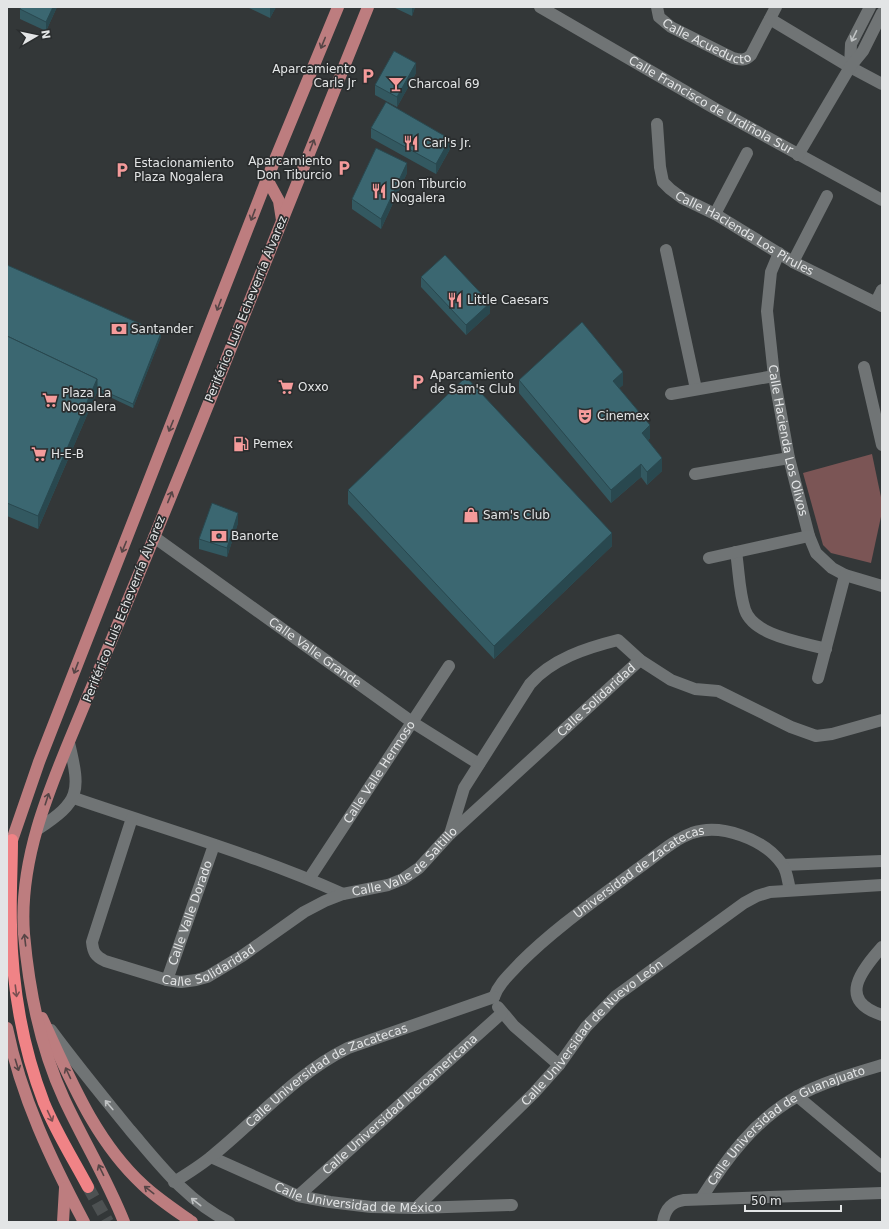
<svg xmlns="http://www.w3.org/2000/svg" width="889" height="1229" viewBox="0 0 889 1229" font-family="'DejaVu Sans',sans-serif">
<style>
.green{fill:#7b5555}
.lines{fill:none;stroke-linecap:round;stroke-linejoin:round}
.highway-tunnel{stroke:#4d5152;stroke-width:12;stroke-dasharray:12 6;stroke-linecap:butt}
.minor{stroke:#707475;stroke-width:12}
.major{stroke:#bd7d7f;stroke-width:12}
.highway{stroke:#f08386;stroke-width:12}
.wall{fill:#335961}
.shaded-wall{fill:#29484f}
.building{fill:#3b6771;stroke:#29484f}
.oneway{stroke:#c0c3c4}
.oneway2{stroke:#564546}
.oneway3{stroke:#794f51}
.labels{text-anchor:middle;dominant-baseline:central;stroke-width:3.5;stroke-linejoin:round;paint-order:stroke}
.street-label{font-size:12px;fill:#e3e5e6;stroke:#2a2d2e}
.poi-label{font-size:12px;fill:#e3e5e6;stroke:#2a2d2e;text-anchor:start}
</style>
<rect width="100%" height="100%" fill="#333738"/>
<path class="green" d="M872,454L882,502V512L871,563L831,553L823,545L803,473Z"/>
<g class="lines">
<path class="highway-tunnel" d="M88,1187L108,1222"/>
<g class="minor">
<path id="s1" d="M540,7L714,108L882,200"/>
<path id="s2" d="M657,7L659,17L671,27L733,58C740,60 745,61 751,55L776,7"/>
<path d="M770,19L850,67L882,84"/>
<path d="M850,67L851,44L870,7"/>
<path id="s3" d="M657,124L660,167L663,182L670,189L682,198L715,214L793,262L882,306"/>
<path d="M798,155L850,67L863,51L882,13"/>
<path d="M715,214L747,153"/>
<path d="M666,250L696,389"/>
<path id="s4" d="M779,253L771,272L767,311L774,376L789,458L809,536L816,553L832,568L845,575L882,586"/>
<path d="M793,262L827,196"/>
<path d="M876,302L882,290"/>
<path d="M864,367L882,445"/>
<path d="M671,394L774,376"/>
<path d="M695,474L789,458"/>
<path id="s5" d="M154,537L412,722L479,764"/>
<path d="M736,552C739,571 739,592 745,610C754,636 802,642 826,649"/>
<path d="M709,558L809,536"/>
<path d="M818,678L845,575"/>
<path d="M74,798C164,829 256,855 343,894"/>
<path id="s6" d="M132,818L92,942C93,952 95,956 105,961L167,980L181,982L196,980L207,977L242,956L304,912L325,901L343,894L388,885L403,879L419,868L450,834L640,660"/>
<path d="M38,829C80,801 81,793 69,743"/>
<path d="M450,834L464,788L530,684C552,659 586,648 618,640L640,660L671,680L695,689L718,691L791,727L816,736L832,734L882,720"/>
<path d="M783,865L882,861"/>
<path id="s7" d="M309,879L449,666"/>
<path d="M882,947C861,971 837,1000 882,1015"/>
<path id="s8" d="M167,980L214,845"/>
<path id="s9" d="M494,997C499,983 510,974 520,963C555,928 596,900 636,870C654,858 671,841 692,833C721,823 764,839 782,864C787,870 788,882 790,890"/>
<path d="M498,1007L514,1026L559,1065"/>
<path d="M51,1030C76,1064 103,1097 130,1130C160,1165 187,1201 229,1222"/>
<path d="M797,1096L882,1167"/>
<path id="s10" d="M211,1157L298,1196L330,1202L371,1207L416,1208L512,1205"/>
<path id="s11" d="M174,1182C187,1174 200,1166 212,1156C258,1119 295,1074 348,1048L494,997"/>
<path id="s12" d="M298,1196L502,1013"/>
<path id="s13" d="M701,1199C726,1159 754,1121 796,1097C820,1083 855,1073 882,1065"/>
<path id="s14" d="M416,1208L534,1093L559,1065L586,1027L616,996L744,903L757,896L770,892L882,885"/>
<path d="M663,1222C665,1209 671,1202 684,1200L882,1193"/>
</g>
<g class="major">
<path d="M267,179L279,201L282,220"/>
<path d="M9,849L39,762L267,179L338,7"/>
<path d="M42,1018C69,1076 94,1140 143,1185C158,1199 175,1210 192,1222"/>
<path d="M7,1028C21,1097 51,1160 84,1222"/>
<path d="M63,1222L65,1188"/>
<path d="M124,1222C107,1179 83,1140 64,1099C40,1047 29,991 24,934C18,853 55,776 85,703C108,649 130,595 153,540C226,363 296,185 368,7"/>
</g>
<path class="highway" d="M12,840C12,868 10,897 11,925C12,986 22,1046 44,1103C56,1132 73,1159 88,1187"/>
</g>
<g class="wall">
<path d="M57,7L46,31L20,19V9Z"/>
<path d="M247,7H276L270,18Z"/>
<path d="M393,7H415L412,16Z"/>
<path d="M416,73L397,107L375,95V85Z"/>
<path d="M371,128L450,149L436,174L371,138Z"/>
<path d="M407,173L381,229L352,209V199Z"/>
<path d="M7,265L161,337L133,408L97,391V392L38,529L7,516Z"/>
<path d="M421,277L490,313L466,335L421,287Z"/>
<path d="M519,380L623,385L619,388L650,438L648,440L662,471L647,485L641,477L611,503L519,393Z"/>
<path d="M348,490L612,546L494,659L348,504Z"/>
<path d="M238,523L227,557L199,549V539Z"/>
</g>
<g class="shaded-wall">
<path d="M53,7H57L46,31V22Z"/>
<path d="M270,7H276L270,18Z"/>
<path d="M412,7H415L412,16Z"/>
<path d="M416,63V73L397,107V97Z"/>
<path d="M450,139V149L436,174V164Z"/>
<path d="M407,163V173L381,229V219Z"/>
<path d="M490,303V313L466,335V325Z"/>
<path d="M161,333V337L133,408V404Z"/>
<path d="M623,372V385L613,394V381Z"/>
<path d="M97,379V392L38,529V516Z"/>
<path d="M650,425V438L642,446V433Z"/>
<path d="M662,458V471L647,485V472Z"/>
<path d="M641,464V477L611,503V490Z"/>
<path d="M238,513V523L227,557V548Z"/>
<path d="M612,533V546L494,659V646Z"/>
</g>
<g class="building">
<path d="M21,7H53L46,22L20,9Z"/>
<path d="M394,51L416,63L397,97L375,85Z"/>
<path d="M386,102L450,139L436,164L371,128Z"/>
<path d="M376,148L407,163L381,219L352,199Z"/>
<path d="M445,255L490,303L466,325L421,277Z"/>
<path d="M7,265L161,333L133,404L97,388V379L7,336Z"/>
<path d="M582,322L623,372L613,381L650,425L642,433L662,458L647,472L641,464L611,490L519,380Z"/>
<path d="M7,336L97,379L38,516L7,503Z"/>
<path d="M466,377L612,533L494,646L348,490Z"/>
<path d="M212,503L238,513L227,548L199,539Z"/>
</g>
<defs><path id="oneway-shaft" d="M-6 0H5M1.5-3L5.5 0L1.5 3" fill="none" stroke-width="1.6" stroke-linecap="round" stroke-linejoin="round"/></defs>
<g class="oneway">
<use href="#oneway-shaft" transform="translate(854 36) rotate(116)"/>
<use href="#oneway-shaft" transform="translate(109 1105) rotate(-130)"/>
<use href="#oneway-shaft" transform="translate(196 1202) rotate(-142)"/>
</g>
<g class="oneway2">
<use href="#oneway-shaft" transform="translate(323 43) rotate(112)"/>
<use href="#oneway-shaft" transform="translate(312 145) rotate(-69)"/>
<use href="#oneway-shaft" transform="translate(253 215) rotate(111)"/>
<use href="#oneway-shaft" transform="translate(219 305) rotate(111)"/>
<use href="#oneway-shaft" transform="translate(171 426) rotate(112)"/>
<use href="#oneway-shaft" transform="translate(170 497) rotate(-68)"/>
<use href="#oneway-shaft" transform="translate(124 547) rotate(112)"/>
<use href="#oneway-shaft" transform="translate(76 668) rotate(111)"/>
<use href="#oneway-shaft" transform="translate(47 799) rotate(-72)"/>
<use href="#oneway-shaft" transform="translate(25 940) rotate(-97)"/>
<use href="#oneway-shaft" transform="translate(17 1065) rotate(73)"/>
<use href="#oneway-shaft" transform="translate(68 1073) rotate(-115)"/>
<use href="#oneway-shaft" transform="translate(101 1170) rotate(-116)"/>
<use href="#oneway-shaft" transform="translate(149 1190) rotate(-142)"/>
</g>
<g class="oneway3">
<use href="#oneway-shaft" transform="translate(16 991) rotate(83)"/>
<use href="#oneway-shaft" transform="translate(50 1116) rotate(65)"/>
</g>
<defs>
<symbol id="parking-bare" viewBox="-9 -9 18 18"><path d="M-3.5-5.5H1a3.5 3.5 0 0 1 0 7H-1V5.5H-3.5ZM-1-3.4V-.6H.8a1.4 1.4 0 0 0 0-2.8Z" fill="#f59b9b" stroke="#2a2d2e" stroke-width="2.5" paint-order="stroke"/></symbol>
<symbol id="bar-bare" viewBox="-9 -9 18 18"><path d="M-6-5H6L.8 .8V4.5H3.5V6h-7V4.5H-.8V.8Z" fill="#f59b9b" stroke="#2a2d2e" stroke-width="2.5" paint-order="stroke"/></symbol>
<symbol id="restaurant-bare" viewBox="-9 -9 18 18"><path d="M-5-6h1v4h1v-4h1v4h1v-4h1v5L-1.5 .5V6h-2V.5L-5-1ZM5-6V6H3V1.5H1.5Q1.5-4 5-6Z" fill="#f59b9b" stroke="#2a2d2e" stroke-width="2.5" paint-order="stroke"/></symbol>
<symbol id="bank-bare" viewBox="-9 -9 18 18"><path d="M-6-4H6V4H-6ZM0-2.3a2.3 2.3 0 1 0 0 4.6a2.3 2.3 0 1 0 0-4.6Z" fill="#f59b9b" stroke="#2a2d2e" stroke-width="2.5" paint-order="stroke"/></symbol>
<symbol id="supermarket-bare" viewBox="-9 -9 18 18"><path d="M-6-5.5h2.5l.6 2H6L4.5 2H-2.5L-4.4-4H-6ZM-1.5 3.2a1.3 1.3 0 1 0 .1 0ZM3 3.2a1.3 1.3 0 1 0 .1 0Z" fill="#f59b9b" stroke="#2a2d2e" stroke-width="2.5" paint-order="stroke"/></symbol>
<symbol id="theatre-bare" viewBox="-9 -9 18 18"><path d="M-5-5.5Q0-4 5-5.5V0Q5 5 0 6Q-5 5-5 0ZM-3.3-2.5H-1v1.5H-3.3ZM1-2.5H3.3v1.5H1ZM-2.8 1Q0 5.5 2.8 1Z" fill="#f59b9b" stroke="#2a2d2e" stroke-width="2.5" paint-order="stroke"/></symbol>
<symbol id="fuel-bare" viewBox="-9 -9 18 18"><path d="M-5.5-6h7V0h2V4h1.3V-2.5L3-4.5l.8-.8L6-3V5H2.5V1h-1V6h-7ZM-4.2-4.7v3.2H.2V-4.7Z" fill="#f59b9b" stroke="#2a2d2e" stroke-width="2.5" paint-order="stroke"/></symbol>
<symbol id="shop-bare" viewBox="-9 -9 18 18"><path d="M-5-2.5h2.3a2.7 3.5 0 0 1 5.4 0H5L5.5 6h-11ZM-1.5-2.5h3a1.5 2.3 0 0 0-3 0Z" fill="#f59b9b" stroke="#2a2d2e" stroke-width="2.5" paint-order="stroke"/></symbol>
</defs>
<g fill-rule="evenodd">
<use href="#parking-bare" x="357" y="65" width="22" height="22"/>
<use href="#bar-bare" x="385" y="73" width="22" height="22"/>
<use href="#restaurant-bare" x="400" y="132" width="22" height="22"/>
<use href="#parking-bare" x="333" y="157" width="22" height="22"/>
<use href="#parking-bare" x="111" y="159" width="22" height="22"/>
<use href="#restaurant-bare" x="368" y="180" width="22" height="22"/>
<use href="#restaurant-bare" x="444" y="289" width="22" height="22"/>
<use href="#bank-bare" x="108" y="318" width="22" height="22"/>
<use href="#parking-bare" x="407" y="371" width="22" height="22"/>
<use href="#supermarket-bare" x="275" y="376" width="22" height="22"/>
<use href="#supermarket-bare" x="39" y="389" width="22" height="22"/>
<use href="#theatre-bare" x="574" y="405" width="22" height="22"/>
<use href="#fuel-bare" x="230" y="433" width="22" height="22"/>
<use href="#supermarket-bare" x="28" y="443" width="22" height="22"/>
<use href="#shop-bare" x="460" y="504" width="22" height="22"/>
<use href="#bank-bare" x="208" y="525" width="22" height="22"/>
</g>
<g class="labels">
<g class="street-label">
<text stroke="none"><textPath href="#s2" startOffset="65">Calle Acueducto</textPath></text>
<text stroke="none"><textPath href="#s1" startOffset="197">Calle Francisco de Urdiñola Sur</textPath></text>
<text stroke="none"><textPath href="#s3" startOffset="155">Calle Hacienda Los Pirules</textPath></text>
<text transform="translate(246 309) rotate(-68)">Periférico Luis Echeverría Álvarez</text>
<text stroke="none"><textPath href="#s4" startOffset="191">Calle Hacienda Los Olivos</textPath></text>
<text transform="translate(124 609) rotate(-68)">Periférico Luis Echeverría Álvarez</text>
<text stroke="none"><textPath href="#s5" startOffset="198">Calle Valle Grande</textPath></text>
<text stroke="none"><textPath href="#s6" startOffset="746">Calle Solidaridad</textPath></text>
<text stroke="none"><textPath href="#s7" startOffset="128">Calle Valle Hermoso</textPath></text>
<text stroke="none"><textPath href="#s6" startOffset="492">Calle Valle de Saltillo</textPath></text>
<text stroke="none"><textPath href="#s9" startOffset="194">Universidad de Zacatecas</textPath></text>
<text stroke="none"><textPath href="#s8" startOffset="71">Calle Valle Dorado</textPath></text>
<text stroke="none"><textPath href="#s6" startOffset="265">Calle Solidaridad</textPath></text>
<text stroke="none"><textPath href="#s14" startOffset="249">Calle Universidad de Nuevo León</textPath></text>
<text stroke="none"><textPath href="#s11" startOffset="188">Calle Universidad de Zacatecas</textPath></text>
<text stroke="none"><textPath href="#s12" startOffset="137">Calle Universidad Iberoamericana</textPath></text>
<text stroke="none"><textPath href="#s13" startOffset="116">Calle Universidad de Guanajuato</textPath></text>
<text stroke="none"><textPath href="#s10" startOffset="155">Calle Universidad de México</textPath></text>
</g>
<g class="poi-label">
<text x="356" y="69" text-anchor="end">Aparcamiento<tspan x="356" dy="14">Carls Jr</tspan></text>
<text x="408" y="84">Charcoal 69</text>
<text x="423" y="143">Carl's Jr.</text>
<text x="332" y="161" text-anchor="end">Aparcamiento<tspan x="332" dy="14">Don Tiburcio</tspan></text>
<text x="134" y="163">Estacionamiento<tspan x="134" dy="14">Plaza Nogalera</tspan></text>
<text x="391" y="184">Don Tiburcio<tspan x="391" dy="14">Nogalera</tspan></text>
<text x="467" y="300">Little Caesars</text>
<text x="131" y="329">Santander</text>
<text x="430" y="375">Aparcamiento<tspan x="430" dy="14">de Sam's Club</tspan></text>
<text x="298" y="387">Oxxo</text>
<text x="62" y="393">Plaza La<tspan x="62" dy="14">Nogalera</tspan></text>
<text x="597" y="416">Cinemex</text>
<text x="253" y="444">Pemex</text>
<text x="51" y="454">H-E-B</text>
<text x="483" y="515">Sam's Club</text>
<text x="231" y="536">Banorte</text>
</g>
</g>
<rect width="889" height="1229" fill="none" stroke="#e3e5e6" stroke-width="16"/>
<g transform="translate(36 36) rotate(81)" stroke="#2a2d2e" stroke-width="3" paint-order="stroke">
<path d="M0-3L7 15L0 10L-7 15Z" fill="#e3e5e6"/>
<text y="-6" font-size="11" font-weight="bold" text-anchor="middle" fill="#e3e5e6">N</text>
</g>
<path d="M745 1205v6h96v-6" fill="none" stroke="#e3e5e6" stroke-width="2"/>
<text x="751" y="1205" font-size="12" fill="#e3e5e6" stroke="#2a2d2e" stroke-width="3" paint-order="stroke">50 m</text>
</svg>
